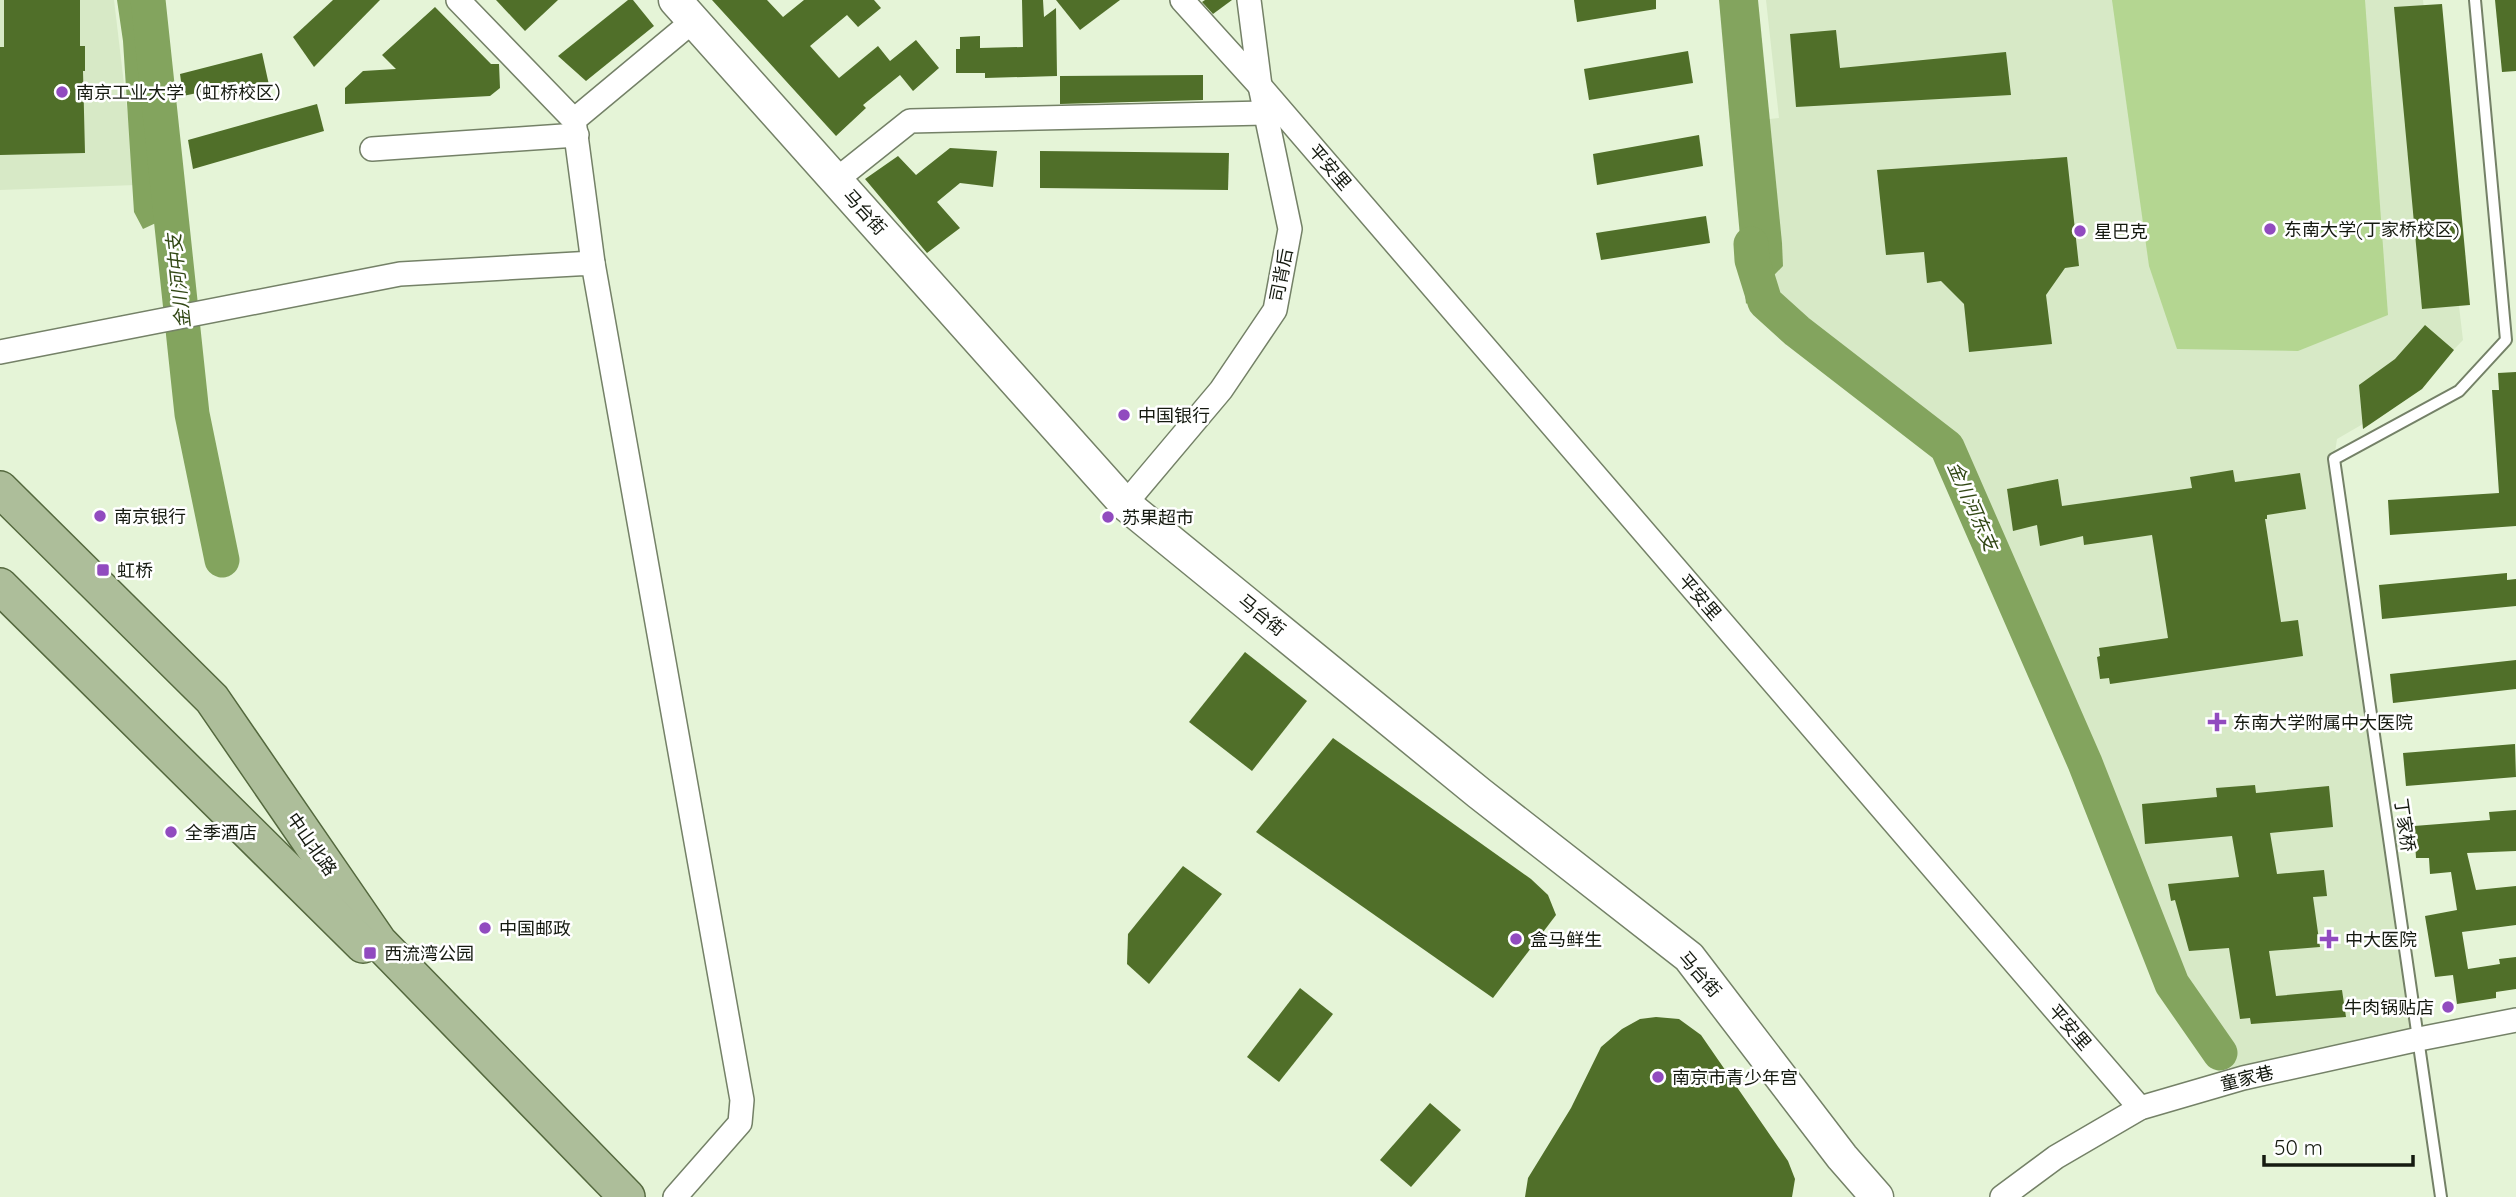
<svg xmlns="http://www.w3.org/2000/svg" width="2516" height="1197" viewBox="0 0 2516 1197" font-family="Quicksand,'Noto Sans SC',sans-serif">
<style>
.built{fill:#d7e9c6}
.green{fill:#b4d691}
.water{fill:#83a45e}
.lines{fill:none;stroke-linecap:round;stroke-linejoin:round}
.river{stroke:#83a45e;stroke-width:35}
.building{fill:#506f29}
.lane-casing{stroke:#748167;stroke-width:14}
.street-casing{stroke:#748167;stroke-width:26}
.secondary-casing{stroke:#748167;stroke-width:35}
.primary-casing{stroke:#54683e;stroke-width:38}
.lane{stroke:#fff;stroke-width:10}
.street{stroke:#fff;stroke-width:23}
.secondary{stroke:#fff;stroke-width:32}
.primary{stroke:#adbe9a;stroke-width:35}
.poi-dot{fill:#914bbf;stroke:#fff;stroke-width:2.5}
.labels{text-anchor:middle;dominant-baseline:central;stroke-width:5;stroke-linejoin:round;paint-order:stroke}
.poi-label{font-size:18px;fill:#151a10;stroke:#fff;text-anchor:start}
.street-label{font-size:18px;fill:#151a10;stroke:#fff}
.water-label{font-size:19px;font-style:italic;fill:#324815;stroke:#fff}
</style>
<rect width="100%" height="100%" fill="#e5f4d7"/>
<g class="built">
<path d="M0,0H114L136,185L0,190Z"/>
<path d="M1766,0H2423L2463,340L2406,399L2337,439L2334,459L2419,1039L2237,1080L2172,984L1947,447L1797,331L1765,302L1752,260L1741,122L1779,118Z"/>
</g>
<path class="green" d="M2112,0H2365L2388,315L2298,351L2177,349L2149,266Z"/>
<g class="water">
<path d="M117,0H138L156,142L158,222L143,229L134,212L123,41Z"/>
<path d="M1719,0H1758L1782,243L1783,266L1746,304Z"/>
</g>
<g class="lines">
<g class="river">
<path d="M148,0L192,414L222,560"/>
<path d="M1751,244L1752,260L1765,302L1797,331L1947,447L2085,763L2172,984L2220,1053"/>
</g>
</g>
<g class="building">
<path d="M4,0H80V46H85V71H83L85,153L0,155V47H4Z"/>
<path d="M333,0H380L314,67L293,37Z"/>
<path d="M496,0H558L525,31Z"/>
<path d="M628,0H633L654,26L586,81L558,56Z"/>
<path d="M712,0H767L783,17L804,0H874L881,8L858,27L847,15L810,46L839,78L878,46L890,61L916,40L939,68L913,91L900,75L863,105L866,108L836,136Z"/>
<path d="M1022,0H1043L1044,17L1056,8L1057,76L985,78V73H956V49H960V37L980,36V48L1023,47Z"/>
<path d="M1056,0H1120L1080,30Z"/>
<path d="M1205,0H1232L1213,14L1202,2Z"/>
<path d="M1574,0H1656V9L1577,22Z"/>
<path d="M2495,0H2516V71L2502,72Z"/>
<path d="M2442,4L2470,305L2422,309L2394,7Z"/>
<path d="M435,7L491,64H499L500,88L490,96L345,104V88L363,71L396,69L382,55Z"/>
<path d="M1836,30L1840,68L2006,52L2011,95L1796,107L1790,34Z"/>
<path d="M1688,51L1693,83L1589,100L1584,69Z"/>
<path d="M262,53L269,85L241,92L239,84L183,96L180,74Z"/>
<path d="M1203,75V100L1060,104V76Z"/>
<path d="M317,104L324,131L193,169L188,140Z"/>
<path d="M1699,135L1703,166L1597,185L1593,154Z"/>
<path d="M950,148L997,151L993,187L960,183L937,202L960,228L927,253L865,179L898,156L916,175Z"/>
<path d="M1040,151L1229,153L1228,190L1040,188Z"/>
<path d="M2067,157L2079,266L2065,268L2046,295L2052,344L1969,352L1964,304L1941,281L1927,283L1924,252L1886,255L1877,170Z"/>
<path d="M1706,216L1710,243L1601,260L1596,233Z"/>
<path d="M2425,325L2454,350L2422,389L2363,429L2359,385L2395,359Z"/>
<path d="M2516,372V526L2390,535L2388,500L2499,493L2492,390H2499L2498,373Z"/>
<path d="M2233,470L2235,482L2300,473L2306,509L2267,515V519H2265L2281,622L2298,620L2303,656L2110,684L2109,678L2100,679L2097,657L2100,656L2099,648L2168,638L2152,535L2084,545L2083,536L2040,546L2037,525L2013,531L2007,489L2058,479L2062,506L2192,488L2190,477Z"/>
<path d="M2507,573V580L2516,579V606L2382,619L2379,585Z"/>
<path d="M1245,652L1307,701L1252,771L1189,722Z"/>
<path d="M2516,660V689L2393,703L2390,674Z"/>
<path d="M1333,738L1531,879L1548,895L1556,915L1493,998L1256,832Z"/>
<path d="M2515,744L2516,777L2406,786L2403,753Z"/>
<path d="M2255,785L2256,793L2329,786L2333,827L2270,833L2277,874L2324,870L2327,896L2313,897L2320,947L2269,951L2276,996L2342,990L2346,1017L2251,1024L2250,1018L2240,1019L2229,948L2189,951L2175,900L2171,901L2168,884L2239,877L2232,836L2145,844L2142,804L2217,797L2216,788Z"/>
<path d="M2516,810V851L2467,853L2476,890L2516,886V925L2462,932L2468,969L2500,964L2499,959L2516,957V989L2496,992V998L2457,1004L2453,975L2435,977L2425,916L2457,910L2451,872L2430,874L2429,858H2416L2414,826L2490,820L2489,812Z"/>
<path d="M1183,866L1222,894L1149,984L1127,964L1128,934Z"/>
<path d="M1300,988L1333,1014L1279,1082L1247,1057Z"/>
<path d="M1656,1017L1679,1019L1701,1035L1788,1161L1795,1179L1792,1197H1525L1528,1178L1571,1108L1601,1047L1622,1029L1640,1019Z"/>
<path d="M1430,1103L1461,1130L1411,1187L1380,1160Z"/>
</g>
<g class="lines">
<defs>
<path id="lane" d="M2441,1197L2334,459L2459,391L2506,340L2475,0"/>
<g id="street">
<path d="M458,0L574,120"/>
<path d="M1182,0L1260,86L2140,1108"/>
<path d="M372,149L577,135"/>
<path d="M836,180L910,121L1265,113"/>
<path d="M593,263L574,120L693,21"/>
<path d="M0,352L400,274L593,263L742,1100L740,1123L675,1197"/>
<path d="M1125,504L1221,390L1275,310L1290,229L1260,86L1249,0"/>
<path d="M2002,1197L2056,1157L2140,1108L2243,1078L2419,1039L2516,1020"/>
</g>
<path id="secondary" d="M675,0L1125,504L1479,793L1689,957L1842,1157L1877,1197"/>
<g id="primary">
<path d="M0,489L212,699L379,942L627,1197"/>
<path d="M0,586L363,945"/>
</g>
</defs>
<use href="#lane" class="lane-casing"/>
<use href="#street" class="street-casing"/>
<use href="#secondary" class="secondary-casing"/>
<use href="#primary" class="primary-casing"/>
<use href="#lane" class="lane"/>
<use href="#street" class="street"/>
<use href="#secondary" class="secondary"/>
<use href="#primary" class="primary"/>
</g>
<g class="poi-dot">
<circle cx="62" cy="92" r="7"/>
<circle cx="2270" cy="229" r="7"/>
<circle cx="2080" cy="231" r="7"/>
<circle cx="1124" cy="415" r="7"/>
<circle cx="100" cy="516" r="7"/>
<circle cx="1108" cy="517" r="7"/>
<rect x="96" y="563" width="14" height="14" rx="3.5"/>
<path d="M2213.5 711.5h7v7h7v7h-7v7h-7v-7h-7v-7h7z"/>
<circle cx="171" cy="832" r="7"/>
<circle cx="485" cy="928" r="7"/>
<circle cx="1516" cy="939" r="7"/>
<path d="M2325.5 928.5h7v7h7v7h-7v7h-7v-7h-7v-7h7z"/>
<rect x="363" y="946" width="14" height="14" rx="3.5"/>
<circle cx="2448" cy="1007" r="7"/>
<circle cx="1658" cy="1077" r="7"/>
</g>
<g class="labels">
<g class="poi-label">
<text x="76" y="92">南京工业大学（虹桥校区）</text>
<text x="2284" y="229">东南大学(丁家桥校区)</text>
<text x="2094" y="231">星巴克</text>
<text x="1138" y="415">中国银行</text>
<text x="114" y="516">南京银行</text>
<text x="1122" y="517">苏果超市</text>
<text x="117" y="570">虹桥</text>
<text x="2233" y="722">东南大学附属中大医院</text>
<text x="185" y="832">全季酒店</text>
<text x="499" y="928">中国邮政</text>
<text x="1530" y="939">盒马鲜生</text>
<text x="2345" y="939">中大医院</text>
<text x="384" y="953">西流湾公园</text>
<text x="2434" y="1007" text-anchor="end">牛肉锅贴店</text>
<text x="1672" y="1077">南京市青少年宫</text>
</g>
<g class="street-label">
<text transform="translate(1330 167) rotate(49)">平安里</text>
<text transform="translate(865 212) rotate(48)">马台街</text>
<text transform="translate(1281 275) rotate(-79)">司背后</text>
<text transform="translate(1700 597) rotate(49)">平安里</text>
<text transform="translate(1262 615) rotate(39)">马台街</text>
<text transform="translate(2405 825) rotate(82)">丁家桥</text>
<text transform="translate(312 844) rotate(55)">中山北路</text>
<text transform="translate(1700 974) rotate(49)">马台街</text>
<text transform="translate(2070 1027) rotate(49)">平安里</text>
<text transform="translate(2247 1078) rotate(-14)">童家巷</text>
</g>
<g class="water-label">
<text transform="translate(178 281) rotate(-96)">金川河中支</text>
<text transform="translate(1973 506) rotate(66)">金川河东支</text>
</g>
</g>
<path d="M2264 1155v10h149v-10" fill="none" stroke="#151a10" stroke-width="3.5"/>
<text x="2274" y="1155" font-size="21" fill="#151a10" stroke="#ffffff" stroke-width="5" paint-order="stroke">50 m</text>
</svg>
